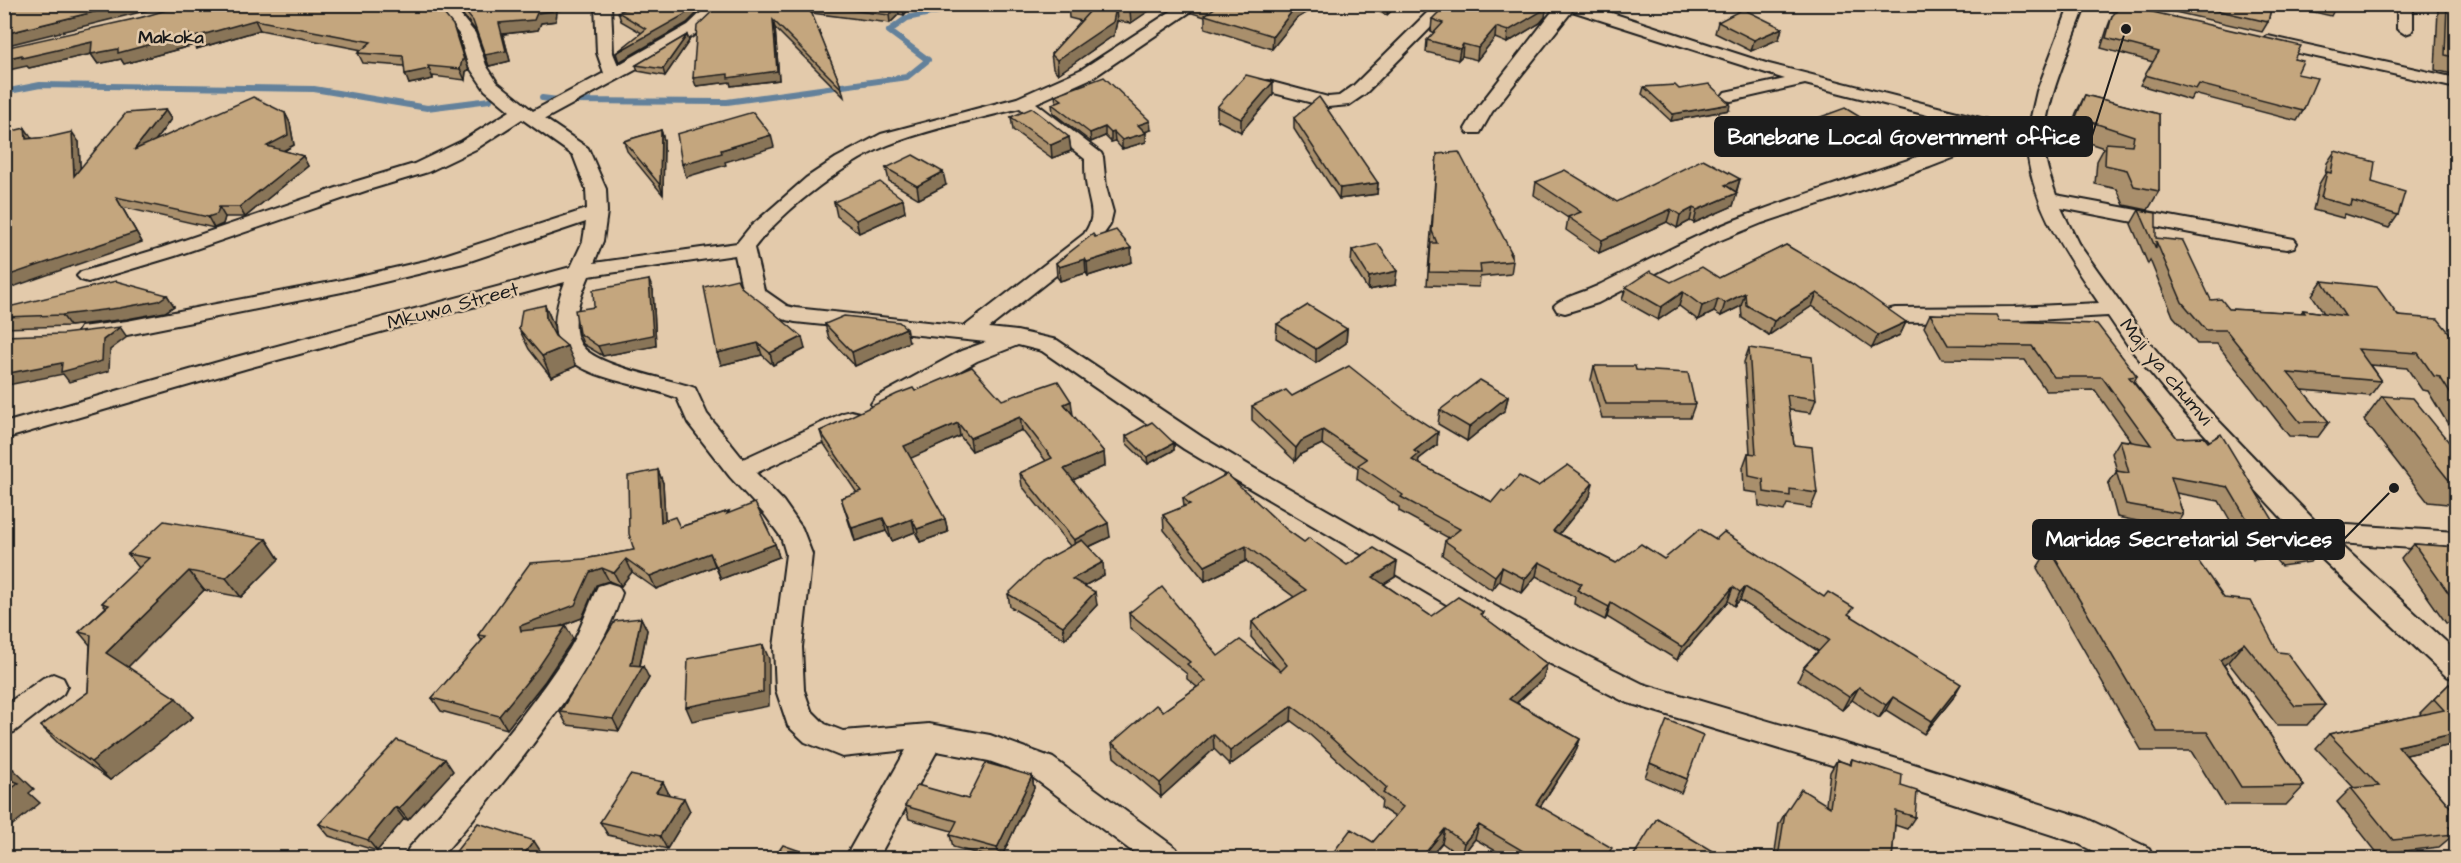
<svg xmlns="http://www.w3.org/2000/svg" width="2461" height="863" viewBox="0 0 2461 863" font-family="'Architects Daughter',sans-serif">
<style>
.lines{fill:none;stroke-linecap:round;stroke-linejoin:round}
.stream{stroke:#63819b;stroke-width:6}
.street-casing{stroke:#1c1c1c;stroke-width:4}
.street{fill:#e3caab;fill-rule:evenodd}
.wall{fill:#a98f6c;stroke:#1c1c1c;stroke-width:1.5}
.shaded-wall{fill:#897458;stroke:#1c1c1c;stroke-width:1.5}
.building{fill:#c4a67e;stroke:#1c1c1c;stroke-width:1.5}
.labels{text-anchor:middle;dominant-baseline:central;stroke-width:5;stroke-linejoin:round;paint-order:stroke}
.far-quarter-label{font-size:18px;font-weight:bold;fill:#1c1c1c;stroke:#e3caab}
.street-label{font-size:20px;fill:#1c1c1c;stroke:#e3caab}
.leader{fill:none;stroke:#1c1c1c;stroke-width:2}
.callout-dot{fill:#1c1c1c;stroke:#e3caab;stroke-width:2}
.callout{fill:#1c1c1c;stroke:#1c1c1c;stroke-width:2}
.callout-label{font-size:21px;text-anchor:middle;font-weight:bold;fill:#fff}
</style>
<rect width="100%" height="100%" fill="#e3caab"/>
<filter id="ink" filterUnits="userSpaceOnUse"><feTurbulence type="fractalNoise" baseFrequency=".0167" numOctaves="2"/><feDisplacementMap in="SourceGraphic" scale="12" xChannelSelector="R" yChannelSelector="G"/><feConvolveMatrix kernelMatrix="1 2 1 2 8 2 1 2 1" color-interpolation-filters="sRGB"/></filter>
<g filter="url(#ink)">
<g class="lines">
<g class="stream">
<path d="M4,92L40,85L314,89L427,108L490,100"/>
<path d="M542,98L566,101L727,102L907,77L928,60L889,31L907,18L971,4"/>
</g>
<defs>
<g id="street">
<path d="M434,4H451L475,33L486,65L497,82L533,111L604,73L597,53L595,4H611L613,53L618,65L688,25L710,4H728L700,31L665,54L545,119L588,148L606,189L607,212L603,241L594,263L737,243L750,227L806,178L836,158L881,134L1017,98L1082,69L1182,4H1202L1094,77L1036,103L1101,153L1103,157L1106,187L1113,212L1110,225L1098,242L989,328L1017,331L1057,340L1202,437L1257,470L1551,638L1643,684L1904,761L2085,818L2149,848L2154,858H2107L2077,843L1904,787L1625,702L1531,654L1239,482L1184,449L1042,351L1018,345L977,361L891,410L883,412L875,410L871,404L875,398L961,351L986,342L795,322L771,316L746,298L743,293L735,255L589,276C581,295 569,324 580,343C593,367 669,378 695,388L707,414L743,459L843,413L851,411L859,413L863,419L859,425L756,473L783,501L802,528L812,554L802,647L804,690L811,710L825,724L843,731L929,724L990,735L1053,758L1176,848L1181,858H1141L1031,776L989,761L937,751L878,858H845L906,750L842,757L805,742L788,726L776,690L774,647L786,554L781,537L765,515L730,477L688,423L677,398C612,373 526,381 565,282L248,368L4,439V423L232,358L571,267L583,241L586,222L464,263L342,292L127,335L89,339L81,337L78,332L81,327L127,321L342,280L429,260L587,209L586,189L573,155L522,119L476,149L428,172L368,190L175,256L95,280L88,282L81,280L77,276L81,272L161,248L354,182L414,164L462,141L510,111L485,90L468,65L459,34ZM1020,108L1085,159C1085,168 1085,179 1087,188C1090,208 1097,215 1084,234L965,326L795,308L787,306L764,290L754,248C783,210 851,157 896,142C936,127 979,119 1020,108Z"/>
<path d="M1436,4H1454L1365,94L1349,105L1328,107L1262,90L1259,86L1262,82L1268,81L1328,97L1339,96L1353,86Z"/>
<path d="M1558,4H1584L1769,64L2028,130L2037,91L2070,4H2086C2071,46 2049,91 2044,136C2042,156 2050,176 2056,195L2294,239L2297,243L2294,247L2287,249L2253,245L2061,208L2078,243L2145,337L2189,390L2317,523L2456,532V551L2339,543L2456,651V679L2446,676L2301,539L2173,400L2129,347L2108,316L2014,321L1895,322L1887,320L1884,315L1887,310L1895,308L2014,307L2099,303C2064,252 2030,204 2026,140L2010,136L1930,167L1762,223L1716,242L1598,303L1565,313L1557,311L1554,306C1560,298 1588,291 1599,285C1648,261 1696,234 1748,215C1828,185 1910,161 1990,131L1805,84L1731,101L1725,100L1722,96L1725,92L1785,79L1572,11L1492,112L1480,133H1468L1465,129L1478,107Z"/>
<path d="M2096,4H2128L2156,11L2158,14L2150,19L2098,7Z"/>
<path d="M2397,4H2413V29L2411,32L2405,34L2397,29Z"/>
<path d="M2268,36L2456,78V88L2262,45L2260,41Z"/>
<path d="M608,583L618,586L622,593C607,641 579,681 550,721C515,769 478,814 440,858H404L409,848C466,785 524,720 570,648C582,628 588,606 598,586Z"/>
<path d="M53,674L63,678L67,686L63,694L14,732L4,735V706L43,678Z"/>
</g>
</defs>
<use href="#street" class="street-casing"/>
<use href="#street" class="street"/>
</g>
<g class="wall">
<path d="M454,4H580L581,7L557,10L556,21L541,23L538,30L503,34L510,61L489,66L476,31Z"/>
<path d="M720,4H913L904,15L899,14L890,23L811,13L842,89L844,97L775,28L779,80L731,86L730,82L696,86Z"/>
<path d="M1159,4L1131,23L1117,21L1114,35L1058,74L1053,68L1051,54L1081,21L1069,18L1068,5Z"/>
<path d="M1161,4H1177L1172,8Z"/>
<path d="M1192,4H1321L1296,19L1272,49L1205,28V17L1192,13Z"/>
<path d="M1356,4H1399L1387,15Z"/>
<path d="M1703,4H1727L1719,10Z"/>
<path d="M2140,4H2272L2268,22L2262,32Z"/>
<path d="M2280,4H2337L2331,16Z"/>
<path d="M2419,4H2457V75L2435,70L2438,10L2420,7Z"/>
<path d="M618,12L687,23L619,62L616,53L642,33L621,21Z"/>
<path d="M2112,16L2294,59L2303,111L2297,121L2194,94L2190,100L2140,85L2153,62L2101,48L2108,26Z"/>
<path d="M143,17L453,25L469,70L466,71L465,80L433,76V79L409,84L404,66L363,63L358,53L362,50L260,30L196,49L194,45L124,64L121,59L98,64L91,54L29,68L27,66Z"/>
<path d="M1545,17L1540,23L1507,43L1495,38L1477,60L1462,56L1458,60L1426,52L1427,40L1435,33L1431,31L1432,19Z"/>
<path d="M1718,22L1782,28L1779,39L1751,51L1715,33Z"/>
<path d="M687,35L689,41L665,76L638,71L636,65Z"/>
<path d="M1644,87L1679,89L1729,110L1671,121L1642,94Z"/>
<path d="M1055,95L1151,130L1145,132L1146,142L1122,149L1115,141L1111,142L1105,136L1091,142L1053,113L1052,104L1056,103Z"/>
<path d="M1273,95L1241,132L1217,120V107Z"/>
<path d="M2085,95L2159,114V191L2148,210L2124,205L2117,189L2095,184L2097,161L2104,148L2068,136L2076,113Z"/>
<path d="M165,110L171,119L155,141L285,113L290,123L294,145L284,151L303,156L308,166L245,217H225L223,224L214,228L122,207L142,242L32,139L50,137L79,142L80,169Z"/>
<path d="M1011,117L1069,137L1071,151L1052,158L1013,130Z"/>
<path d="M1294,118L1378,183L1377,194L1339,199L1294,129Z"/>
<path d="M1818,118L1870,139L1839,151L1814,135L1815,132L1814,131Z"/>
<path d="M661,130L664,140L663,195L627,151L624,141Z"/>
<path d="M2335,151L2372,182L2398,215L2389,228L2345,214L2343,218L2313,210L2319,184L2325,174L2327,163Z"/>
<path d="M1437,154L1511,252V256L1513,261L1511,274L1480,277L1479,287L1427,285Z"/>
<path d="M886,168L946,185L919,199L889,181Z"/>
<path d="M1740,179L1733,206L1694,223L1690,221L1677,228L1667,222L1599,253L1566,230L1568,218L1534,195L1536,182L1617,202Z"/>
<path d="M903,199L905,212L859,233L837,216L834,202Z"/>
<path d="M2139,210L2156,238L2211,300L2229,309L2301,313L2303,310L2324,313L2312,295L2322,281L2457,342V439L2428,391L2422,390L2407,368L2370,365L2381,381L2370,396L2302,390L2329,422L2318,437L2289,436L2217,344H2197L2173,316L2150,260L2148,264L2131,224Z"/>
<path d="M1095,237L1132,262L1088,276L1086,273L1060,281L1057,277L1056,263Z"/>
<path d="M1786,245L1906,322L1900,335L1872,348L1812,306L1769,335L1742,318L1741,306L1721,316L1714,312L1698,320L1679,306L1658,320L1622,300L1626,287L1719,278Z"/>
<path d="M1352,250L1395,285L1368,290L1351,263Z"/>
<path d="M741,287L805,349L773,365L762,355L721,365Z"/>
<path d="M653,290L656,346L603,356L583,344L579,333L594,307Z"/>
<path d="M4,291L9,307L167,295L174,306L165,312L127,319L70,326L4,328Z"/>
<path d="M545,305L554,326L555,335L576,366L551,377L529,349L519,329Z"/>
<path d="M1930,314L1999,321L2137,376L2134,382L2177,438L2279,530L2321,548L2310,562L2281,566L2273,557L2253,560L2219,501L2176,493L2183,514L2174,528L2117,517L2108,484L2117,471L2112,453L2120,440L2131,441L2095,390L2046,391L2025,360L1942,359L1924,327Z"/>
<path d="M825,324L909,342L855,366L829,338Z"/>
<path d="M1277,324L1347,329L1346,343L1316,363L1276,338Z"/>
<path d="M1749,348L1816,399L1811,413L1789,410L1794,445L1817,493L1811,508L1787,504L1784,511L1759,506L1758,493L1744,491L1743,467L1748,453H1750L1744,362Z"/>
<path d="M1594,366L1636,370L1695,404L1690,418H1602L1591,380Z"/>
<path d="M915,391L1002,400L1072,415L1104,452L1105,466L1073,480L1110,537L1089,547L1104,575L1084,586L1097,605L1065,639L1010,607L1008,594L1070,546L1022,486L1020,473L1046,461L1022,430L972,451L960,436L910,458L945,519L948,532L920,542L915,532L892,541L886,531L855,541L841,498L857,493L824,444L820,431Z"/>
<path d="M1292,396L1437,445L1419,459L1418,464L1492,502L1505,492L1538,486L1590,496L1559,534L1616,563L1664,559L1716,539L1851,616L1953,698L1924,734L1886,710L1879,718L1852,700L1842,710L1798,680L1804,667L1818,651L1740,600L1734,606L1728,601L1677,660L1607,617L1605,620L1574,604L1575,597L1536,576L1522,593L1499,581L1492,590L1442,555L1445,541L1449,538L1399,511V507L1357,479L1358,468L1322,444L1301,454L1295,461L1252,420V406Z"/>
<path d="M1508,396L1505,410L1467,441L1438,424L1440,410Z"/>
<path d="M2382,396L2457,452V505L2428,502L2364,420Z"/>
<path d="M1126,436L1174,443V450L1148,464L1126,443Z"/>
<path d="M658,470L663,483L665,520L680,527L729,511V513L775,544L779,557L721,579L715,566L656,589L632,572L621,586L609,581L596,585L582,618L559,627L573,639L545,681L507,729L441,711L432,698L482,641L478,635L584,559L634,550Z"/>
<path d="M1183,498L1287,530L1304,542L1347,565L1395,577L1384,584L1431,616L1483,612L1482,616L1547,664L1543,679L1517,703L1580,739L1575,753L1540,807L1608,858H1508L1475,839L1461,857L1442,843L1373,842L1395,817L1381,808L1382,800L1310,735L1291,721L1230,765L1214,749L1161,797L1114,757L1112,743L1163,711L1197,687L1187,679V674L1130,628L1129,613L1218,656L1276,667L1251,637L1252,622L1294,597L1246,561L1205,581L1164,530L1163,515L1184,507Z"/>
<path d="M266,539L279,559L241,597L204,590L128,667L193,717L110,780L60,745L41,726L88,692L90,645L79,632L106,607L102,603L139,568L128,554Z"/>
<path d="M2107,542L2224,598L2278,652L2325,705L2307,725H2277L2228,662L2224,665L2304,786L2286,805H2224L2191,751H2142L2037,568L2049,548H2103Z"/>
<path d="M2414,544L2457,547V623H2446L2401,559Z"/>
<path d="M641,618L647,630L640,666L649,678L619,731L567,725L560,712Z"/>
<path d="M2449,684L2457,692V751L2451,745L2406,755L2457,815V832L2439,847L2378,854L2337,802L2351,788H2354L2316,748L2329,734L2421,715L2420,713Z"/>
<path d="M1852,759L1901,786L1915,817L1907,829L1895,825L1892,858H1774L1779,824L1785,813L1826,804L1830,772L1837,760L1849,764Z"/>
<path d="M1650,763L1687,779L1681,793L1645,777Z"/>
<path d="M453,771L408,820L404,819L377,851L329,836L319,824Z"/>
<path d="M1032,776L1034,788L1001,858H993L953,847L950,835L952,831L909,819L905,806L968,799Z"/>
<path d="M663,782L669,795L690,811L667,849L608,835L600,822Z"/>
</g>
<g class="shaded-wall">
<path d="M126,4H173L4,46V34Z"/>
<path d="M553,4H580L581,7L557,10L556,21L541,23L538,30L503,34L510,61L489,66L485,55L499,23L537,13Z"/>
<path d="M695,4H706L687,23L619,62L616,53Z"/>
<path d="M904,4H913L904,15L902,6Z"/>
<path d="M1139,4H1159L1131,23L1130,10Z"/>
<path d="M1299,4H1321L1296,19L1272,49L1273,36L1296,6Z"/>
<path d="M1388,4H1399L1387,15Z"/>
<path d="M1720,4H1727L1719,10Z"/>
<path d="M1547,5L1545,17L1540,23L1507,43L1508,31Z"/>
<path d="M897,6L899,14L890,23L889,15Z"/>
<path d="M1116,8L1117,21L1114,35L1058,74L1057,60Z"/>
<path d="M255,20L260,30L196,49L194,45L124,64L121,59L98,64L91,54L29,68L27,66L4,71V59L22,55L92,42L189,34Z"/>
<path d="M773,20L775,28L779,80L731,86L730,82L696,86L693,78Z"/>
<path d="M453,25L469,70L466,71L465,80L460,69Z"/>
<path d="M1496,27L1495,38L1477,60L1478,48Z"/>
<path d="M1782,28L1779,39L1751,51L1754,40Z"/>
<path d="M687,35L689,41L665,76L663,69Z"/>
<path d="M1463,44L1462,56L1458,60L1460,49Z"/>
<path d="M428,66L433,79L409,84L405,74Z"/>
<path d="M1273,82V95L1241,132V119Z"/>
<path d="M1730,104L1729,110L1671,121L1673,114Z"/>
<path d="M165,110L171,119L141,160L134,150Z"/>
<path d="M285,113L290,123L294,145L273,156L267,146Z"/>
<path d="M1150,121L1151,130L1138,134V125Z"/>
<path d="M1875,126L1870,139L1839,151L1843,137Z"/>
<path d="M1105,127V136L1091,142L1090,133Z"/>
<path d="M25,128L32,138L26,139Z"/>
<path d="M661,130L664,140L663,195L660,185Z"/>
<path d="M72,132L79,142L81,186L74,176Z"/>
<path d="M1114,132L1115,141L1111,142V133Z"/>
<path d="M1146,133V142L1122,149V140Z"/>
<path d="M771,135L774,147L725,162L726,165L686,177L682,164L721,150Z"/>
<path d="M1069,137L1071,151L1052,158L1051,145Z"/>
<path d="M303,156L308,166L245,217L239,207Z"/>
<path d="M943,172L946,185L919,199L917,186Z"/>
<path d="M1740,179L1736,192L1725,185Z"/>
<path d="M1378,183L1377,194L1339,199L1340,188Z"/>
<path d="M1737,193L1733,206L1694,223L1697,210Z"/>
<path d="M116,197L142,242L4,290V277Z"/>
<path d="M903,199L905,212L859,233L856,220Z"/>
<path d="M219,207L225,217L223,224L214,228L208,217Z"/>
<path d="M1693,208L1690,221L1677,228L1680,215Z"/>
<path d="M1671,209L1667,222L1599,253L1602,240Z"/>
<path d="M1131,248L1132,262L1088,276L1087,262Z"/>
<path d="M1085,259L1086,273L1060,281L1059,267Z"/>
<path d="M1397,271L1395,285L1368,290L1369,277Z"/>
<path d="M649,280L653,290L656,346L603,356L598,346Z"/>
<path d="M4,291L12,318L4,308Z"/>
<path d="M1683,292L1679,306L1658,320L1661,307Z"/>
<path d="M1745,293L1741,306L1721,316L1725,303Z"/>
<path d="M1817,293L1812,306L1769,335L1774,321Z"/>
<path d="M167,295L174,306L165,312L127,319L70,326L62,315Z"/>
<path d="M1718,299L1714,312L1698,320L1702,306Z"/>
<path d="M545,305L554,326L555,339L546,319Z"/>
<path d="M1906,322L1900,335L1872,348L1878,335Z"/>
<path d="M120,327L127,337L110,350L109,371L69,382L63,374L8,385L4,380V369L103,340Z"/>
<path d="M906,328L909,342L855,366L852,352Z"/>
<path d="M1347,329L1346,343L1316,363V349Z"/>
<path d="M802,337L805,349L773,365L770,353Z"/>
<path d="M758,343L762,355L721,365L717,353Z"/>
<path d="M567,346L576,366L551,377L542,356Z"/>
<path d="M1508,396L1505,410L1467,441L1469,427Z"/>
<path d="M1071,401L1073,415L1064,404Z"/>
<path d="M1020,417L1022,430L972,451L970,438Z"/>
<path d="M958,423L960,436L907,460L904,446Z"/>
<path d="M1323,430L1322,444L1301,454L1295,461L1296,448L1301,441Z"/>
<path d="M1438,432L1437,445L1419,459L1417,468L1410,474L1414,451Z"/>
<path d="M1174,443V450L1148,464L1147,457Z"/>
<path d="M1104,452L1105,466L1066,483L1064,469Z"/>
<path d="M658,470L663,483L666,535L661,522Z"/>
<path d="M1593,483L1590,496L1550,545L1553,531Z"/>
<path d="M883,518L886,531L855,541L852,528Z"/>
<path d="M912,519L915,532L892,541L888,528Z"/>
<path d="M945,519L948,532L920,542L917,529Z"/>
<path d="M1108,523L1110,537L1075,553L1074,540Z"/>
<path d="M266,539L279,559L241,597L226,578Z"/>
<path d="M775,544L779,557L721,579L716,566Z"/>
<path d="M1246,546V561L1205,581V566Z"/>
<path d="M710,553L715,566L656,589L650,576Z"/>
<path d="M626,559L632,572L621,586L614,573Z"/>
<path d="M1103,562L1104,575L1073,592L1072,579Z"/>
<path d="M1397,562L1395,577L1371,592L1373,577Z"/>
<path d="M1539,562L1536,576L1522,593L1525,579Z"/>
<path d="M1502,567L1499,581L1492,590L1495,576Z"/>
<path d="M602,568L609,581L596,585L582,618L527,639L521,631L520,626L590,572Z"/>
<path d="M189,571L204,590L123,672L106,653Z"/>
<path d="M1733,587L1728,601L1677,660L1682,647Z"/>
<path d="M1745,587L1740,600L1734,606L1740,592Z"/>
<path d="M1095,592L1097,605L1065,639L1063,626Z"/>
<path d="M1611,603L1607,617L1605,620L1609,607Z"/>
<path d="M641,618L647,630L638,674L643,666L649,678L619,731L613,719L631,665Z"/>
<path d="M566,626L573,639L545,681L507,729L499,716Z"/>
<path d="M2244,643L2228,662L2205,679L2220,660Z"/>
<path d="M763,645L769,659V706L692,721L686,707Z"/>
<path d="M1547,664L1543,679L1505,713L1509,699Z"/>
<path d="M1961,684L1953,698L1924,734L1932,721Z"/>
<path d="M1859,687L1852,700L1842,710L1849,697Z"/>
<path d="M1893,697L1886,710L1879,718L1886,705Z"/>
<path d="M176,698L193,717L110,780L91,762Z"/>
<path d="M1292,706L1291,721L1230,765V751Z"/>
<path d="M2457,733V740L2451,745L2384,760L2398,746Z"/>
<path d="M1213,734L1214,749L1161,797L1160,783Z"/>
<path d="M1580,739L1575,753L1532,819L1536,804Z"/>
<path d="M445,759L453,771L408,820L399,809Z"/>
<path d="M13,769L34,789L29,793L40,803L4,832V776Z"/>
<path d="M1032,776L1034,788L1001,858H1000L997,848Z"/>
<path d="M663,782L670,796L656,792Z"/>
<path d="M684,798L690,811L667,849L660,836Z"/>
<path d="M395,807L404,819L377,851L368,840Z"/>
<path d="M1479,825L1475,839L1461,857L1464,843Z"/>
<path d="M1445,829L1442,843L1429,858H1421Z"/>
<path d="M534,841L543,855L540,858H521Z"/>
</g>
<g class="building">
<path d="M4,4H126L4,34Z"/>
<path d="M186,4H436L453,25L464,60H462L460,69L428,66L429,69L405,74L403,56L358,53L371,42L255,20L191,38L189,34L118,53V49L91,54L92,42L22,58V55L4,59V48L143,17Z"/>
<path d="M459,4H553L552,11L537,13L534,20L499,23L506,51L485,55L473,21Z"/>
<path d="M639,4H695L684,15L616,53L646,29L618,12Z"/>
<path d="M720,4H802L812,14L842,89L773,20L777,71L728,78V74L693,78L697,26Z"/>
<path d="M802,4H904L902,6H897L889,15Z"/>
<path d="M1139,4L1130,10L1116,8L1113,22L1057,60L1051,54L1090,11L1069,4Z"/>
<path d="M1207,4H1299L1296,6L1273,36L1205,15L1216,7Z"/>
<path d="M1447,4H1544L1547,5L1542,11L1508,31L1496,27L1478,48L1463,44L1460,49L1427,40L1443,23L1432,19Z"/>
<path d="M2189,4H2272L2268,22Z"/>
<path d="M2447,4H2457V58L2445,55Z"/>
<path d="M2122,5L2301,46L2294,59L2303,61L2297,74L2317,78L2303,111L2199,84L2196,89L2145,75L2159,52L2106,38L2112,16Z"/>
<path d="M1743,9L1782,28L1754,40L1718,22Z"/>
<path d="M687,35L663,69L636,65Z"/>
<path d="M1246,75L1273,82L1241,119L1217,107Z"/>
<path d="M1104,77L1150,121L1138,125L1146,133L1122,140L1114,132L1111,133L1105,127L1090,133L1052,104L1062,100L1055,95Z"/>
<path d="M1709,84L1730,104L1673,114L1644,87L1675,85L1679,89Z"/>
<path d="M2085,95L2159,114V191L2134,186L2127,170L2105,165L2106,143L2132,145L2134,136L2076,117Z"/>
<path d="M253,97L285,113L288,135L267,146L303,156L239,207H219L217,214L208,217L116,197L136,232L4,277V206L8,204L4,205V133L25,128L26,139L50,137L72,132L74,176L126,113L165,110L134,150Z"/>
<path d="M1319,97L1378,183L1340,188L1294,118Z"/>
<path d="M1032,108L1069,137L1051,145L1011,117Z"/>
<path d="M1845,108L1875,126L1843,137L1818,122L1823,121L1818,118Z"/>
<path d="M753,112L771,135L721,150L722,153L682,164L677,134Z"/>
<path d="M661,130L660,185L624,141Z"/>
<path d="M2335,151L2375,162L2372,182L2405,192L2398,215L2352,201L2351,206L2321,198L2327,172L2331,173Z"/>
<path d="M1459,152L1511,252L1509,253L1513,261L1480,264L1481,273L1429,272L1431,243H1437L1432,231L1437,154Z"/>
<path d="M913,155L943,172L917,186L886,168Z"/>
<path d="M1703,159L1740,179L1725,185L1737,193L1697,210L1693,208L1680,215L1671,209L1602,240L1568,217L1581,212L1536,182L1565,170L1617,202Z"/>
<path d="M880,182L903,199L856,220L834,202Z"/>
<path d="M2139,210L2156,213V238L2183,241L2211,300L2221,299L2229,309L2305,313L2303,310L2345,316L2322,281L2377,287L2398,316L2438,319L2457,342V404L2440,377L2434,376L2418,353L2358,349L2381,381L2288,373L2329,422H2300L2226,330H2206L2182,302L2156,241V249Z"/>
<path d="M1116,230L1131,248L1087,262L1085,259L1059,267L1056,263L1093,234L1095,237Z"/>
<path d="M1378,244L1397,271L1369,277L1352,250Z"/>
<path d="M1786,245L1851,283L1906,322L1878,335L1817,293L1774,321L1746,305L1745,293L1725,303L1718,299L1702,306L1683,292L1661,307L1626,287L1650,271L1671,282L1702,267L1719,278Z"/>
<path d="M737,279L741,287L766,306L802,337L770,353L758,343L717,353L704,287Z"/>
<path d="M649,280L653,335L598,346L579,333L575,310L594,307L593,290Z"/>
<path d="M116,281L167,295L158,301L119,308L62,315L4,317V308Z"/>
<path d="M545,305L546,319L555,336L567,346L542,356L519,329L522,310Z"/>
<path d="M1308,305L1347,329L1316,349L1277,324Z"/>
<path d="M1930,314L1996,315L1999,321L2097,324L2137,376L2129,377L2177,438L2204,437L2208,442L2221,434L2279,530L2299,527L2321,548L2292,552L2283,544L2263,546L2228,487L2171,477L2183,514L2126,504L2116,471L2129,473L2120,440L2151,445L2102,377H2054L2032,346L1948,345Z"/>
<path d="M844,316L899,322L906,328L852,352L825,324Z"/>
<path d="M120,327L103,340L102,361L61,372L62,363L4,374V336L63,334Z"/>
<path d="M1749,348L1812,357L1816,399L1787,395L1794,445L1812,447L1817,493L1790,489V496L1764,492L1763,479L1749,476L1748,453L1756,454Z"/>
<path d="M1349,366L1407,412L1438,432L1414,451L1419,454L1412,460L1492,502L1502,490L1505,492L1519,476L1538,486L1568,465L1593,483L1553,531L1616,563L1641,544L1664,559L1700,529L1716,539L1724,532L1824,597L1828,592L1854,608L1848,614L1961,684L1932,721L1893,697L1886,705L1859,687L1849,697L1804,667L1829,640L1745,587L1740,592L1733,587L1682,647L1611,603L1609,607L1577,590L1582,584L1539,562L1525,579L1502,567L1495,576L1445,541L1460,529L1401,497L1403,495L1358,465L1367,459L1323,430L1301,441L1296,448L1252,406L1286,390L1292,396Z"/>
<path d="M1594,366H1635L1636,370L1688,373L1695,404H1606Z"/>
<path d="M972,367L1002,400L1058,381L1071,401L1064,404L1104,452L1064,469L1108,523L1074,540L1020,473L1052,458L1020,417L970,438L958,423L904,446L945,519L917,529L912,519L888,528L883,518L852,528L841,498L861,491L820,431L897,394L913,388L915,391Z"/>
<path d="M1480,380L1508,396L1469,427L1440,410Z"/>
<path d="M2382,396L2413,398L2457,452V480L2448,479Z"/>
<path d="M1152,422L1174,443L1147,457L1126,436Z"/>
<path d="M658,470L661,522L675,517L680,527L729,511L727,514L755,503L775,544L716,566L710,553L650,576L626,559L614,573L602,568L590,572L575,605L520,626L521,631L566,626L538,668L499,716L432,698L486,636L478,635L530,563L584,559L634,550L629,534L628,476Z"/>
<path d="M1227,474L1287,530L1304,542L1309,538L1347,565L1374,548L1397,562L1373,577L1431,616L1458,597L1483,612L1480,614L1547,664L1509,699L1580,739L1536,804L1612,848L1605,858H1535L1479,825L1464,843L1445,829L1421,858H1329L1351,829L1373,842L1403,807L1383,793L1387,788L1311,720L1292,706L1230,751L1213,734L1160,783L1112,743L1156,705L1163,711L1206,681L1187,664L1190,662L1129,613L1162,587L1218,656L1240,640L1281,671L1287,665L1252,622L1306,590L1246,546L1205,566L1163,515L1190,504L1183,498Z"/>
<path d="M164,521L266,539L226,578L189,571L106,653L176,698L91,762L41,726L88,692L91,635L79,632L109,605L102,603L149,558L128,554Z"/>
<path d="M2178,532L2224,598L2251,601L2278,652L2287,653L2325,705L2295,706L2244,643L2220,660L2304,786L2241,787L2207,732H2157L2049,548H2113L2107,542Z"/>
<path d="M1082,540L1103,562L1072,579L1095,592L1063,626L1008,594L1041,562Z"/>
<path d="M2414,544L2457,547V605Z"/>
<path d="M641,618L631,665L643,666L613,719L560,712L615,621Z"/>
<path d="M763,645V692L686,707L688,659Z"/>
<path d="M2449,684L2457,692V733L2398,746L2457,815V826L2449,827L2455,834L2393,840L2351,788L2379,786L2329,734L2444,710L2434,699Z"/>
<path d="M1667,720L1703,735L1687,779L1650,763Z"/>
<path d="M397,740L445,759L399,809L395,807L368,840L319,824Z"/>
<path d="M1852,759L1902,775L1901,786L1917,791L1915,817L1896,811L1892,858H1778L1785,813L1801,789L1830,807L1837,760L1851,765Z"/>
<path d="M986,763L1032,776L997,848L950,835L957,821L905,806L917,785L968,799Z"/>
<path d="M4,766L13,769L4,776Z"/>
<path d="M630,775L663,782L656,792L684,798L660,836L600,822Z"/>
<path d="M4,777L19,783L4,794Z"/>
<path d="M1657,818L1724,858H1632Z"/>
<path d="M478,823L534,841L521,858H451Z"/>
<path d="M783,845L820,858H774Z"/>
</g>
</g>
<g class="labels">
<g class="far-quarter-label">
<text x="171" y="37">Makoka</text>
</g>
<g class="street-label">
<text transform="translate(453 306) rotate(-15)">Mkuwa Street</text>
<text transform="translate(2166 372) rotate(50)">Maji ya chumvi</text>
</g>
</g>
<path class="leader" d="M2126 29L2092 136M2394 488L2344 539"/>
<g class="callout-dot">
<circle cx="2126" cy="29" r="6"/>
<circle cx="2394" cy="488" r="6"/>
</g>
<g class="callout">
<rect x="1715" y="117" width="377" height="39" rx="6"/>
<rect x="2033" y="520" width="311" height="39" rx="6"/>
</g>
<g class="callout-label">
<text x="1904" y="144">Banebane Local Government office</text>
<text x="2189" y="546">Maridas Secretarial Services</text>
</g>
<rect width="2461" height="863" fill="none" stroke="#e3caab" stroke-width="24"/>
<rect x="12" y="12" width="2437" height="839" fill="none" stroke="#1c1c1c" stroke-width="2" filter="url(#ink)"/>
</svg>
